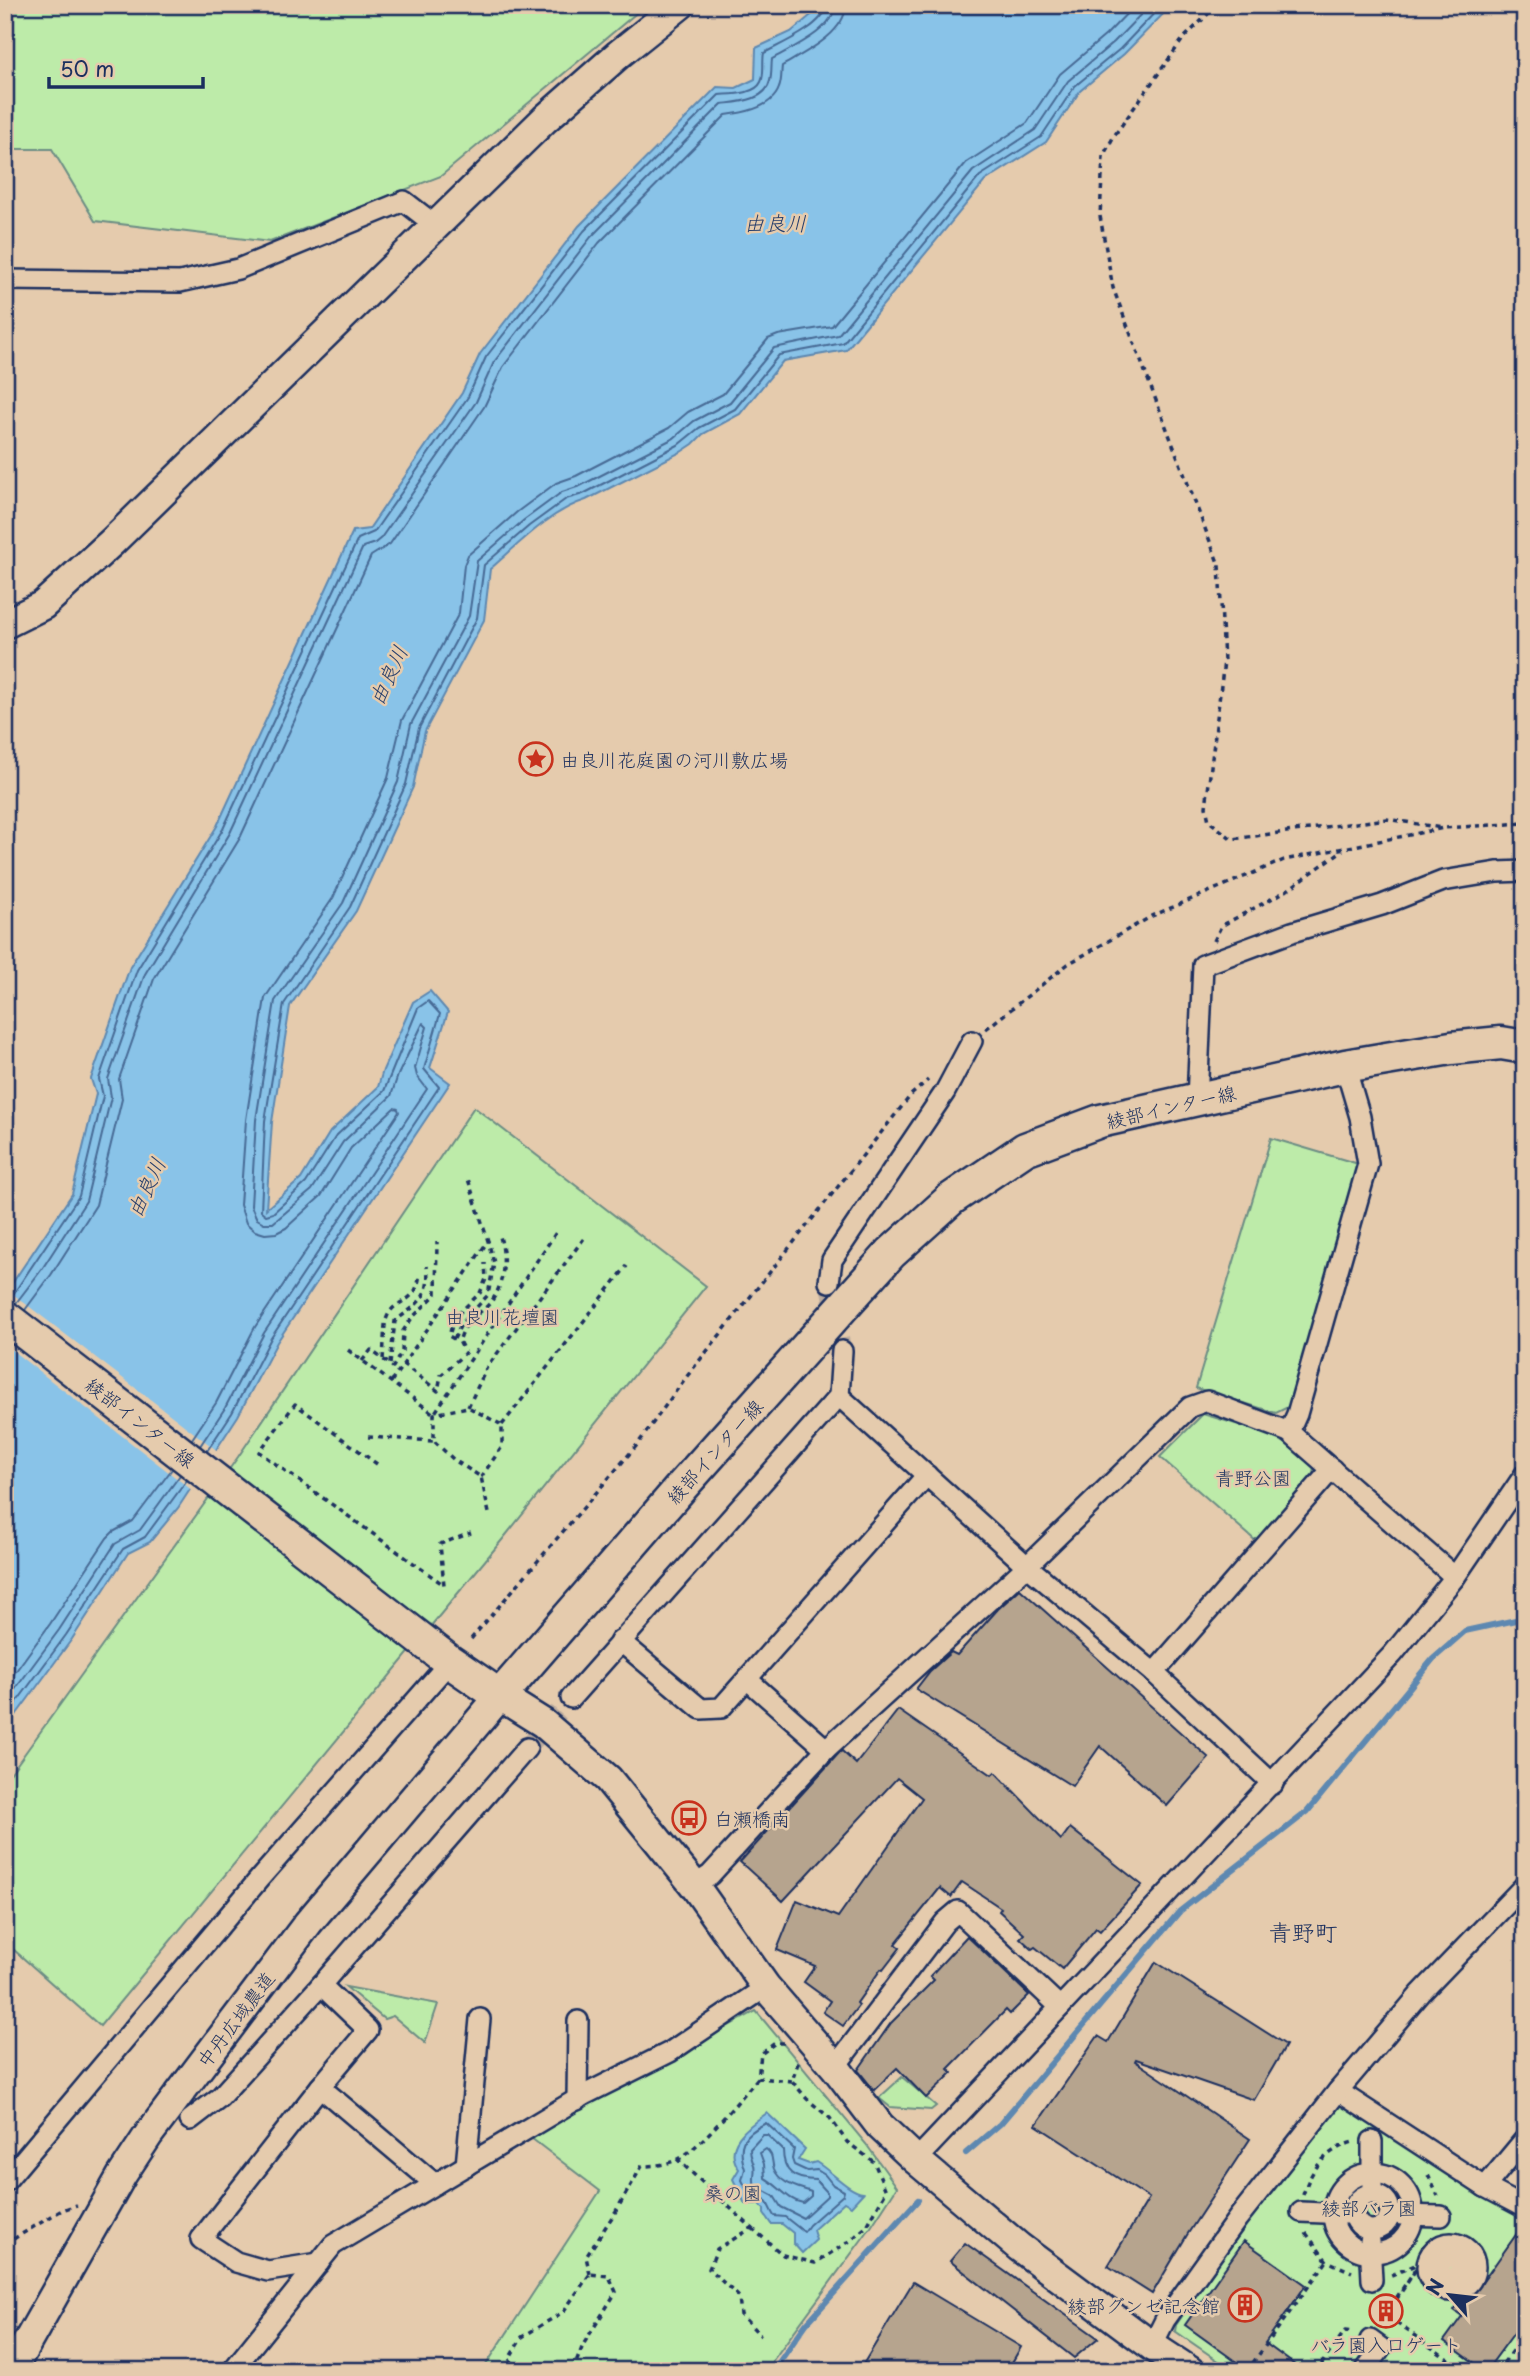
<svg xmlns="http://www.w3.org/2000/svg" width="1530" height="2376" viewBox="0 0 1530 2376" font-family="'Playpen Sans','Klee One',sans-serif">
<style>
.green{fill:#bdeba9;stroke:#6c8d84;stroke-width:2}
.water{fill:#89c3e8;stroke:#5d88b1;stroke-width:2}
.pier{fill:#e5cbad}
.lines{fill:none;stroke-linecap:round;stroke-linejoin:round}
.shore{stroke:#476a95;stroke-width:2}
.stream{stroke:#5d88b1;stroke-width:6}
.building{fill:#b6a48e;stroke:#1b2f5e;stroke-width:2}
.street-tunnel{stroke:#bdac9d;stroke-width:19;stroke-dasharray:19 10;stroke-linecap:butt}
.street-casing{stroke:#1b2f5e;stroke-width:24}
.secondary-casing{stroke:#1b2f5e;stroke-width:33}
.primary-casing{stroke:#1b2f5e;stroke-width:37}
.path{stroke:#1b2f5e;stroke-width:3.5;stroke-dasharray:5 5;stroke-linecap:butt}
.street{stroke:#e5cbad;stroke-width:19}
.secondary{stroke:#e5cbad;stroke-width:28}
.primary{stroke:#e5cbad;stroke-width:32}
.labels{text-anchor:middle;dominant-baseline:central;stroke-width:5;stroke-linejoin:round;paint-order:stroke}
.poi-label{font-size:19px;fill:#1b2f5e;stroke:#e5cbad;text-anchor:start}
.street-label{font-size:19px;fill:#1b2f5e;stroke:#e5cbad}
.park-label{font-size:19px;fill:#233862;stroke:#e5cbad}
.water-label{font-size:21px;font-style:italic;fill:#263e6c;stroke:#e5cbad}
.quarter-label{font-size:23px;fill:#1b2f5e;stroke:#e5cbad}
</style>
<rect width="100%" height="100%" fill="#e5cbad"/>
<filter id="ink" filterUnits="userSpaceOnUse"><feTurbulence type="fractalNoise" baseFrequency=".0143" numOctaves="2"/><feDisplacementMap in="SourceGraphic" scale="14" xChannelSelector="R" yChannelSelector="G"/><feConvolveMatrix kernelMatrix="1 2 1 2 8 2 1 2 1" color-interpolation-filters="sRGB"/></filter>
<g filter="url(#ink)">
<g class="green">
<path d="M5,5H646L441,176L270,242L95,221L52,149H5Z"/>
<path d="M474,1107L706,1286L502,1540L100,2026L5,1942V1781L238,1457Z"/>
<path d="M1271,1138L1362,1165L1292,1405L1276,1413L1196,1388Z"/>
<path d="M1203,1414L1282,1438L1314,1465L1313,1476L1257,1542L1160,1457Z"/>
<path d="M346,1987L438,2004L425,2043L393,2016L384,2019Z"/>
<path d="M756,2011L866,2144L897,2187L871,2227L765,2371H482L600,2191L527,2135Z"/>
<path d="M902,2077L936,2106L931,2110L890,2107L879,2098Z"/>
<path d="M1340,2105L1371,2119L1525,2218V2371H1233L1175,2331L1176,2325L1263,2199Z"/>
</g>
<g class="water">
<path d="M823,5L852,7L854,5H1172L1124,54L1080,91L1046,142L985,181L846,350L783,361L740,414L703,434L693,444L681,452L586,500C550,511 519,544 490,569L484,620L425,731L413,787L356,911L290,1006L272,1122L266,1209L301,1179L330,1132L378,1087L383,1070L413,1002L430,991L448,1012L430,1068L450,1083L277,1342L238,1416L178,1508L150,1542L128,1553L72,1639L5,1730V1294L72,1194L96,1094L91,1079L130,967L217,826L353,531L369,529L462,393L480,354L579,226L717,87L736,88L755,79L756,48L791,32Z"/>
<path d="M767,2113L805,2149L798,2160L809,2164L816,2162C830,2170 849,2192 863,2193L851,2206L844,2202L813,2230L816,2240L802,2253L793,2243V2233L782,2224H771L764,2214V2209L758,2204H745L733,2179L739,2169C722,2145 748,2126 767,2113Z"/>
</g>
<path class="pier" d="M5,1288L219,1452L193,1491L5,1345Z"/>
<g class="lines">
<g class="shore">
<path d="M5,1297L14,1293L79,1196L103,1096L99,1079L137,970L223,829L358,539L374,532L468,397L486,357L584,231L719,95C730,94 755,95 761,82C765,74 762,61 764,53C781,44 824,26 827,5"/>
<path d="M16,1303L42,1269L86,1201L111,1097L108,1079L145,974L230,833L363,547L375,543L381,538L476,402L494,362L591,237L722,104C737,102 766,101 770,81C772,74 771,66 772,59C791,48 834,30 835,5"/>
<path d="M25,1310L51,1275L96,1205L122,1099L119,1079L154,979L240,838L371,556L390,544L484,407L503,367L599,243L726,115C744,113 772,108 779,88C782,81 781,73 782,66C804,53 845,34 846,5"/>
<path d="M192,1439L216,1403L255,1327L399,1112L398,1109L394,1108L351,1148L321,1196L286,1228L276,1233L265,1234L255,1231L246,1223L240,1205L246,1120L265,998L333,898L388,778L402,720L459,613L464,565L468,555L517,512L556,483L576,476L669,428L688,412L723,394L768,339L778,335L832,326L966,163L1027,123L1060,74L1106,35L1135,5"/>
<path d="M200,1446L225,1408L264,1333L427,1089L417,1076L415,1068L427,1027L423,1023L398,1075L391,1096L343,1142L312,1190L273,1223H264L257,1219L251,1206L256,1120L275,1001L343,903L398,782L411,724L469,616L477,561L524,520L562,492L580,486L674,438L694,421L730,402L774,348L838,335L973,171L1035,130L1068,81L1114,42L1150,5"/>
<path d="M207,1451L232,1413L271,1338L439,1087L424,1069L440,1014L428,1001L418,1008L384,1091L336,1136L306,1183L273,1213L266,1215L261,1211L265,1121L284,1004L350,907L406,784L419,728L477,618L484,565L529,526L566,499L583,494L678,445L699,428L735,409L779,355L843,343L980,176L1041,137L1075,86L1120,49L1162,5"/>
<path d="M5,1686L50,1624L107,1538L113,1532L133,1521L172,1469"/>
<path d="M5,1703L59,1630L115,1544L140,1530L180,1475"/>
<path d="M5,1718L66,1635L123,1549L145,1537L187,1480"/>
<path d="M766,2123L794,2149L792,2159L794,2165L807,2171L817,2170L825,2175L833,2185L844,2191L843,2195L809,2225L804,2232L785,2217L774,2216C765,2201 771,2200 750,2196L742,2180L745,2169C737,2145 742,2135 766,2123Z"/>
<path d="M763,2135H767L783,2150C783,2172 794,2180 816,2180L827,2192V2196L803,2218L781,2207L774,2196L755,2186C752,2178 756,2173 754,2165C752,2159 750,2156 750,2149Z"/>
<path d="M766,2149C774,2155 771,2160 774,2169C780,2184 798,2187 811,2192V2196L803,2203C788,2201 778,2185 765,2178L764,2164L760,2153Z"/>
</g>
<g class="stream">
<path d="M966,2153L1000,2124L1180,1911L1307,1812L1433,1659L1465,1631L1525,1618"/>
<path d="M773,2371L806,2324L918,2200"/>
</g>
</g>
<g class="building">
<path d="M1020,1589L1209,1758L1167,1806L1100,1746L1072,1786L916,1689L930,1671L951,1652L957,1655L998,1609Z"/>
<path d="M898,1710L992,1775L995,1772L1061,1840L1070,1828L1142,1885L1100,1931L1096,1928L1062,1969L1035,1947L1032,1949L1020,1938L1024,1934L999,1911L1001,1908L962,1882L951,1897L940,1888L895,1944L900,1948L883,1970L881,1969L857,2003L859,2005L843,2026L823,2012L830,2001L804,1982L815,1966L777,1950L797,1900L838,1917L922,1798L897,1778L783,1901L740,1862L840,1752L842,1751L856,1764Z"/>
<path d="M967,1936L1029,1995L1010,2014L1006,2010L948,2069L952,2073L926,2098L897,2068L874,2090L858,2070L891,2023L934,1980L930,1976Z"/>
<path d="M1156,1962L1286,2045L1254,2100L1136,2059L1135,2061L1250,2139L1187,2235L1152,2294L1108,2266L1149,2198L1036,2125L1098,2036L1108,2042Z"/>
<path d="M1525,2222V2318L1486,2371L1444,2341L1462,2316L1454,2310L1478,2276L1484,2280Z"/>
<path d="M1244,2241L1306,2285L1265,2343L1303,2371H1249L1185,2325Z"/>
<path d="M965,2243L1098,2338L1074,2358L950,2261Z"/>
<path d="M913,2282L1021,2347L1007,2371H859Z"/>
</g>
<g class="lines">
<g class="street-tunnel">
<path d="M829,1282L842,1351"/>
<path d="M527,1748L571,1698"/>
</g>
<defs>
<g id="street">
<path d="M5,280L180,282L238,269L404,201L435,225"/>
<path d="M1197,1100L1203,965L1292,932L1382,905L1443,881L1497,872L1525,871"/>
<path d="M829,1282L832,1260L945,1092L972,1041"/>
<path d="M839,1396L1027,1566L1154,1673L1273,1784"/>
<path d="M1289,1432L1297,1414L1368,1164L1360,1117L1345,1066"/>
<path d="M620,1641L701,1709L721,1708L927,1475"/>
<path d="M1154,1673L1332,1469"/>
<path d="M748,1680L826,1749"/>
<path d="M571,1698L839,1396L842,1351"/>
<path d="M694,1885L710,1875L826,1749L1027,1566L1190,1407L1207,1401L1289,1432L1455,1577"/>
<path d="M835,2067L945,1922L958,1911L1060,2007"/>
<path d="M320,2087L435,2184"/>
<path d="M1338,2091L1485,2187L1525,2208"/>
<path d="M577,2100L578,2021"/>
<path d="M190,2120L220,2097L321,1985L527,1748"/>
<path d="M1372,2141V2186"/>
<path d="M916,2160L1393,1654L1455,1577L1525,1474"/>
<path d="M466,2166L480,2019"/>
<circle cx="1373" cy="2213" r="40"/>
<path d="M5,2182L260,1878L440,1673"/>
<path d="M1485,2187L1525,2139"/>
<circle cx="1372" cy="2212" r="18"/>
<path d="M1301,2212L1346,2214"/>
<path d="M1401,2215L1441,2216"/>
<path d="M1370,2241L1372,2280"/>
<circle cx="1451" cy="2267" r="24"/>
<circle cx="1450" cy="2268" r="10"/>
<path d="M319,2263L268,2271L236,2262L201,2239L320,2087L368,2030L321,1985"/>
<path d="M1152,2346L1165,2320L1238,2218L1338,2091L1421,1993L1525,1885"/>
<path d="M232,2371L333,2245L584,2095L670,2052L766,1987"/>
<path d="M1365,2371L1381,2348L1370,2340"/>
</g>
<g id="secondary">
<path d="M5,624L43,605L112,542L545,119L619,54L680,5"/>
<path d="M11,2371L122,2175L149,2134L308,1923L500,1696L543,1723L608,1779L694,1885L766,1987L835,2067L880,2126L916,2160L1019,2247L1152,2346L1190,2371"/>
</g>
<path id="primary" d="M5,1317L449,1661L500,1696L684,1484L891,1253L951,1199L1025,1149L1100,1121L1345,1066L1451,1048L1501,1043L1525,1047"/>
</defs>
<use href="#street" class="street-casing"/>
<use href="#secondary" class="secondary-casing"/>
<use href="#primary" class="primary-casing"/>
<g class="path">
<path d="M1217,5L1183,39L1114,136L1103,156L1100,216L1113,288L1219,565L1224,661L1206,807L1209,821L1232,839L1387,819L1442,828"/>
<path d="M1214,941L1221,926L1286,891L1343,850"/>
<path d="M986,1029L1068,964L1152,916L1284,860L1444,828L1525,823"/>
<path d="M454,1339L461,1324L488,1295L494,1263L488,1241"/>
<path d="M454,1339L449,1336L454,1318L480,1293L486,1279L485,1263"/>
<path d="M348,1350L434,1414L557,1231"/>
<path d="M383,1359C384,1350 384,1325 386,1320C394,1295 416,1309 420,1273"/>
<path d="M362,1361L371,1350L393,1367L402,1351L403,1331L412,1318L436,1294L437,1242"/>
<path d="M390,1364L395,1321C419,1303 431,1297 427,1266"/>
<path d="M403,1364L438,1391L441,1375L465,1353L459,1341C461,1336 463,1330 466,1326C473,1315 486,1310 493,1299C505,1282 506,1252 499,1234"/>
<path d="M391,1382L488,1241L467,1176"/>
<path d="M468,1407L487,1367L585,1237"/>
<path d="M502,1425L627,1266"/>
<path d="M368,1437L434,1441"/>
<path d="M377,1464L295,1404L259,1452L444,1585L440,1544L471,1533"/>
<path d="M481,1477L502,1447V1425L468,1407L434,1414V1441L454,1460L481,1477L489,1513"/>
<path d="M471,1639L637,1445L684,1380L911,1095L928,1080"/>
<path d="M784,2043H775L761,2054L758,2078L792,2081"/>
<path d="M677,2159L752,2228L717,2249L709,2269L739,2297L741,2315L761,2336"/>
<path d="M1428,2175L1438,2196"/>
<path d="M1303,2195C1311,2169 1326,2150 1353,2142"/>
<path d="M752,2228L783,2255L815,2263L850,2241L867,2226L886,2191L874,2162L847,2142L830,2118L807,2099L792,2081L799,2060"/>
<path d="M1306,2233L1327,2261L1352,2272"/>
<path d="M1438,2235L1385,2315L1465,2371"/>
<path d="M5,2244L62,2210L77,2205"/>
<path d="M590,2274L586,2257L616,2211L642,2166C656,2166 673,2164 685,2155C710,2136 737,2102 758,2078"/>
<path d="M1380,2325L1420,2263L1389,2276"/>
<path d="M519,2371L509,2359L522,2337L563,2312L590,2274"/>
<path d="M573,2371L583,2345L616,2292L609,2276L590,2274"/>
<path d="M1247,2371L1327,2261"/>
<path d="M1326,2371L1320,2366L1345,2331L1352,2332"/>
<path d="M1498,2371L1525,2332"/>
</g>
<use href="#street" class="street"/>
<use href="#secondary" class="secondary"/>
<use href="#primary" class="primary"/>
</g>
</g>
<defs>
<symbol id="sight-ring" viewBox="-11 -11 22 22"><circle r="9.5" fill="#e5cbad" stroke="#c8321e" stroke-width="1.5"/><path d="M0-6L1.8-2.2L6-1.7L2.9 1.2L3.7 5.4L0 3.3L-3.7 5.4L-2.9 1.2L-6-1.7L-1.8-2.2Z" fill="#c8321e"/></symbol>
<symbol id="bus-ring" viewBox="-11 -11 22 22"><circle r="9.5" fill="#e5cbad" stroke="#c8321e" stroke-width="1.5"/><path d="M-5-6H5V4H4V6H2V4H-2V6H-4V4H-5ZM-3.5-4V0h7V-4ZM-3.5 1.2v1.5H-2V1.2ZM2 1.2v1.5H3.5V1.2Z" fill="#c8321e"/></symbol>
<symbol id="building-ring" viewBox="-11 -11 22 22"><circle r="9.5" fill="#e5cbad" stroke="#c8321e" stroke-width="1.5"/><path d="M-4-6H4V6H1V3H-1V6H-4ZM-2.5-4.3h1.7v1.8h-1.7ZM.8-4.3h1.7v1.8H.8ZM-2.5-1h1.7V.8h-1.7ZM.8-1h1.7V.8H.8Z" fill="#c8321e"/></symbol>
</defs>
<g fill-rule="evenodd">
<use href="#sight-ring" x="517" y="740" width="38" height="38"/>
<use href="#bus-ring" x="670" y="1799" width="38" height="38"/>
<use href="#building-ring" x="1226" y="2286" width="38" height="38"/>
<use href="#building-ring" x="1367" y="2292" width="38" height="38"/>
</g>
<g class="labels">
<g class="poi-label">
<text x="560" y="759">由良川花庭園の河川敷広場</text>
<text x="714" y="1818">白瀬橋南</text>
<text x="1220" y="2305" text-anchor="end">綾部グンゼ記念館</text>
<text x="1386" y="2344" text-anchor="middle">バラ園入口ゲート</text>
</g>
<g class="street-label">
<text transform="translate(1171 1106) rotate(-13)">綾部インター線</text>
<text transform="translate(141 1422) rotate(38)">綾部インター線</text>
<text transform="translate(714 1451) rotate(-48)">綾部インター線</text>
<text transform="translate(235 2019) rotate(-53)">中丹広域農道</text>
</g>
<g class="park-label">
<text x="502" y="1316">由良川花壇園</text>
<text x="1253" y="1477">青野公園</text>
<text x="733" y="2192">桑の園</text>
<text x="1369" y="2207">綾部バラ園</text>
</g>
<g class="water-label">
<text x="775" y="222">由良川</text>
<text transform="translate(387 675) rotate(-65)">由良川</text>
<text transform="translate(145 1187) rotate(-65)">由良川</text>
</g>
<g class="quarter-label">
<text x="1303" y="1931">青野町</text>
</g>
</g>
<rect width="1530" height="2376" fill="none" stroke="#e5cbad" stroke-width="28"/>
<rect x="14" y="14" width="1502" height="2348" fill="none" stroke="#1b2f5e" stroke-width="2.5" filter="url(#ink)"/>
<g transform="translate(1450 2295) rotate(298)" stroke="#e5cbad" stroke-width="5" paint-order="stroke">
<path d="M0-5L12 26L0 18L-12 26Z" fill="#1b2f5e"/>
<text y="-10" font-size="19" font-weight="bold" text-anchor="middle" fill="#1b2f5e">N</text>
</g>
<path d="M49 77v10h154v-10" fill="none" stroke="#1b2f5e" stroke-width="3.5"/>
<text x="60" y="77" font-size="21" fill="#1b2f5e" stroke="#e5cbad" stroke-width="5" paint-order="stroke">50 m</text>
</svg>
